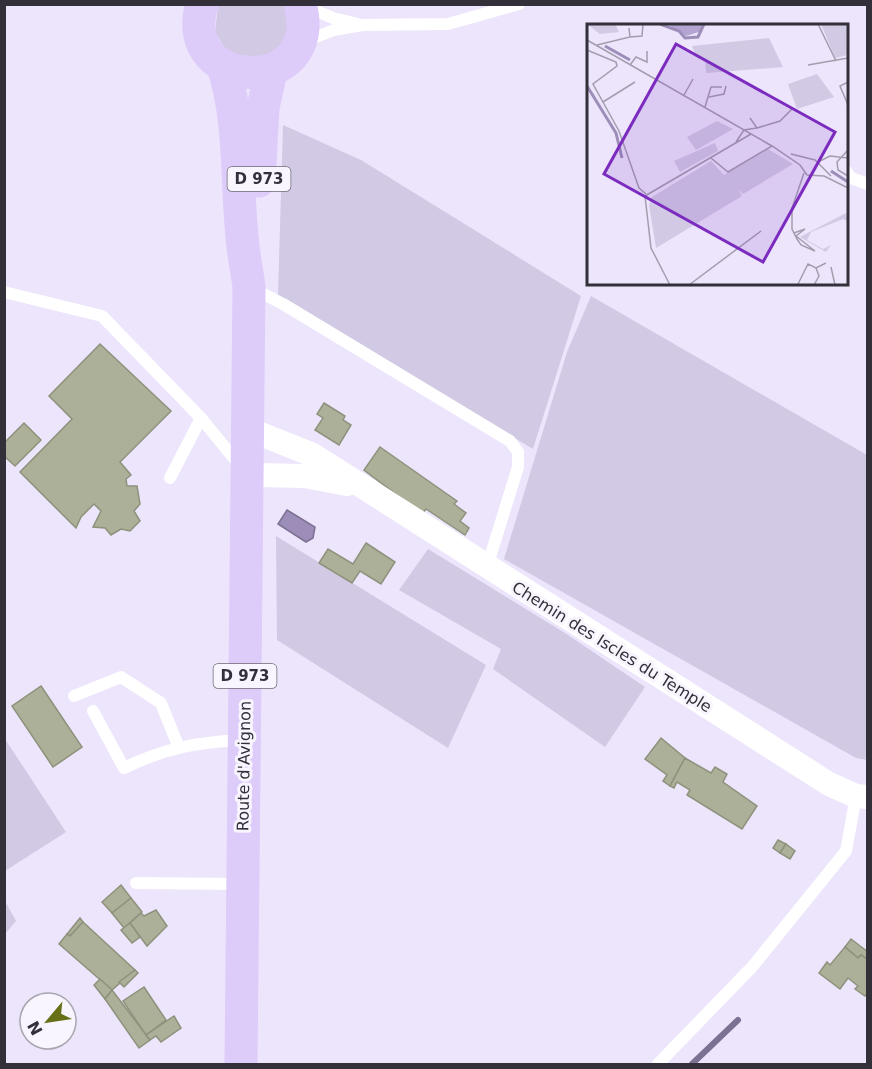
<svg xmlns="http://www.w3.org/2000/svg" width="872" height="1069" viewBox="0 0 872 1069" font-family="'DejaVu Sans',sans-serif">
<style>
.green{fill:#d2c9e5}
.water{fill:#9d8db9;stroke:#7d7193;stroke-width:1.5}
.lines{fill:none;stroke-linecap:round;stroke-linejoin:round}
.stream{stroke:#7d7193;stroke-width:6}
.building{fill:#acb099;stroke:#8e927c;stroke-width:1.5}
.service{stroke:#fff;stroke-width:12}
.minor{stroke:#fff;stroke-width:24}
.primary{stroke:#ddcbfa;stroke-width:33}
.labels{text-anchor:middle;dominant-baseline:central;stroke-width:6;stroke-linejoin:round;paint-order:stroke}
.shield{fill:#f8f5fe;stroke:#6e6b74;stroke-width:1.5}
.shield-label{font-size:15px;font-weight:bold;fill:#333039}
.street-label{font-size:16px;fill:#333039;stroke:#f8f5fe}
.inset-river{fill:none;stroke:#9d8db9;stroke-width:3}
.inset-road{fill:none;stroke:#a39dae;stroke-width:1.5}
.view{fill:#7b2cbf;fill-opacity:0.15;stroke:#7b2cbf;stroke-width:3}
.inset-edge{fill:none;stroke:#333039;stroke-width:3}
</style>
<rect width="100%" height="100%" fill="#ede5fc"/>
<g class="green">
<path d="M218,5H287L291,33L269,58L229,54L215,33Z"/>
<path d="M283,125L361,160L581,296L533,449L278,295Z"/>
<path d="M591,296L867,455V760L856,758L504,559L567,352Z"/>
<path d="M276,536L486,665L448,748L277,640Z"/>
<path d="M428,549L565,633L645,687L605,747L493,669L501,649L399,590Z"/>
<path d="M5,739L66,832L5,871H4Z"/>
<path d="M5,901L16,921L5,934H4Z"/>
</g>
<path class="water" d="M287,510L315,527L313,538L306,542L278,524Z"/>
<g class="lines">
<path class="stream" d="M692,1064L738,1020"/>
</g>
<g class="building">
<path d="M100,344L171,411L120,462L131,475L126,479L127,486H137L140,504L134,511L140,521L130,531L121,529L111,535L105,528L93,527L101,511L94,504L81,517L76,528L20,472L72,419L49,396Z"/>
<path d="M324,403L345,416L343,420L351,425L339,445L315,430L323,418L317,414Z"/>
<path d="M24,423L41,440L15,466L4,456V443Z"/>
<path d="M380,447L457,501L454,504L466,513L460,521L469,528L465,535L426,509L422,514L364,470Z"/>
<path d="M366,543L395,562L381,584L360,571L352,583L319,563L328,549L353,564Z"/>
<path d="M41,686L82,747L53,767L12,706Z"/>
<path d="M661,738L685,758L670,786L663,781L667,775L645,759Z"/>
<path d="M685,758L711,773L715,767L727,774L723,782L757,806L742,829L687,795L690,790L677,782L674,788L670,786Z"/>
<path d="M778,840L786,844L780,853L773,848Z"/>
<path d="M786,844L795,851L790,859L780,853Z"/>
<path d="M121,885L131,898L112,913L102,902Z"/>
<path d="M131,898L142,912L124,928L112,913Z"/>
<path d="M156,910L167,926L147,946L130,923L141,913L144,916Z"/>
<path d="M80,918L83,922L70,936L67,934Z"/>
<path d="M83,922L135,970L112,990L59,944L67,934L70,936Z"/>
<path d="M130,923L140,937L132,943L121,930Z"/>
<path d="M851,939L868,952V960L861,955L858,958L845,947Z"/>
<path d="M845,947L858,958L861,955L868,960V993L865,996L855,989L858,986L848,978L840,989L819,973L827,962L830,965Z"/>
<path d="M135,970L138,973L124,987L119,982Z"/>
<path d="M100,979L112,990L105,999L94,985Z"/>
<path d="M144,987L166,1020L146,1035L123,1001Z"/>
<path d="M112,990L150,1040L139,1048L105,999Z"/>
<path d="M174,1016L181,1028L161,1042L156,1036L150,1040L146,1035Z"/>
</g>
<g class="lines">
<g class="service">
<path d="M304,6L333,18L358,24"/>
<path d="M303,42L334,30L362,25L448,24L519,4"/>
<path d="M846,171L851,178L868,184"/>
<path d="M252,288L283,304L510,441L518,452V467L487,567"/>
<path d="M4,292L102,316L201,418"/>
<path d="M170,478L201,418L241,467"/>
<path d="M74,696L121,677L161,703L179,748"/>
<path d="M93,711L124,768C165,748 198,742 243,740"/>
<path d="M136,883L242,884"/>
<path d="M658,1064L752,967L846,851L856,796"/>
</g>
<g class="minor">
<path d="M248,429L313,455L829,784L856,796L868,797"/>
<path d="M248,475L305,476L347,484"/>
</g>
<g class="primary">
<path d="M202,4C175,93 326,98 300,4"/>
<path d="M223,66C241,122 236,178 242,236C243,253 247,270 249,287L241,1064"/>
<path d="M259,181L263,108L271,71"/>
</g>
</g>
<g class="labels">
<g class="shield">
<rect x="227.5" y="167" width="63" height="24" rx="4.5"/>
<rect x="213.5" y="664" width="63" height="24" rx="4.5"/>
</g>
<g class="shield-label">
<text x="259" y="179">D 973</text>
<text x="245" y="676">D 973</text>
</g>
<g class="street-label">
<text transform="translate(612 647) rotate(32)">Chemin des Iscles du Temple</text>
<text transform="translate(244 766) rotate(-89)">Route d'Avignon</text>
</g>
</g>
<g transform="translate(587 24)">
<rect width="261" height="261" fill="#ede5fc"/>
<path d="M0,0H28L32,8L13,10ZM234,0H261V31L248,34ZM182,14L196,43L119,49L118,35L110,34L105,22ZM230,50L247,73L210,85L201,60ZM130,97L146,105L109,126L100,113ZM128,119L131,127L93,148L87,137ZM181,125L206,140L156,170L151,165L155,172L69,224L62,181L65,173L124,137L137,151ZM259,189L261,197L256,195L224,208L220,216L236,225L244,221L239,228L213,213Z" fill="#d2c9e5"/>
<path d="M81,0H115V7L99,12Z" fill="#b4a4d1"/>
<path class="inset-river" d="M73,0L92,7L98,14L111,13L117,0M18,22L43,36M0,62L29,109L35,134M244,147L261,158"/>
<path class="inset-road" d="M231,0L249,37M43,13L55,12L56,0M0,16L185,122L213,141L220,151L237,152L261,164M10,21L43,13L42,4M0,26L29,38L30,42L6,60L32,107L52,164L59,170M43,41L49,33L60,38V27M221,41L261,34M261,58L253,62L261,81M97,71L106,55M122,73L137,70L139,62M16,78L48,58M118,83L124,63H135M170,104L193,97L205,85M149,118L157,106L170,104L163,94M261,126L250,138L251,146L261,152M204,130L228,136L244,152M124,134L141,148L185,122M231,138L243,132L261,134M207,209L218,205L209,212M209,212L228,227L214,221L210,215L205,205V184L217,149M244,243L248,261M211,260L221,240L229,244L239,239M83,261L64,224L58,172L164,110M102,261L174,207M227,261L232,252L229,244"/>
<path class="view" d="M89,20L248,108L176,238L17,150Z"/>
<rect width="261" height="261" class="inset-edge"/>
</g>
<rect width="872" height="1069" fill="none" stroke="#333039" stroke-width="12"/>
<g transform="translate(48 1021) rotate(241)"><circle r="28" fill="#f8f5fe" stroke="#a9a6af" stroke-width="1.5"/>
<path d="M0-4.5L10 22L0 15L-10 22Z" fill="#677017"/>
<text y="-9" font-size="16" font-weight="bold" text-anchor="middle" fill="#333039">N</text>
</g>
</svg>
